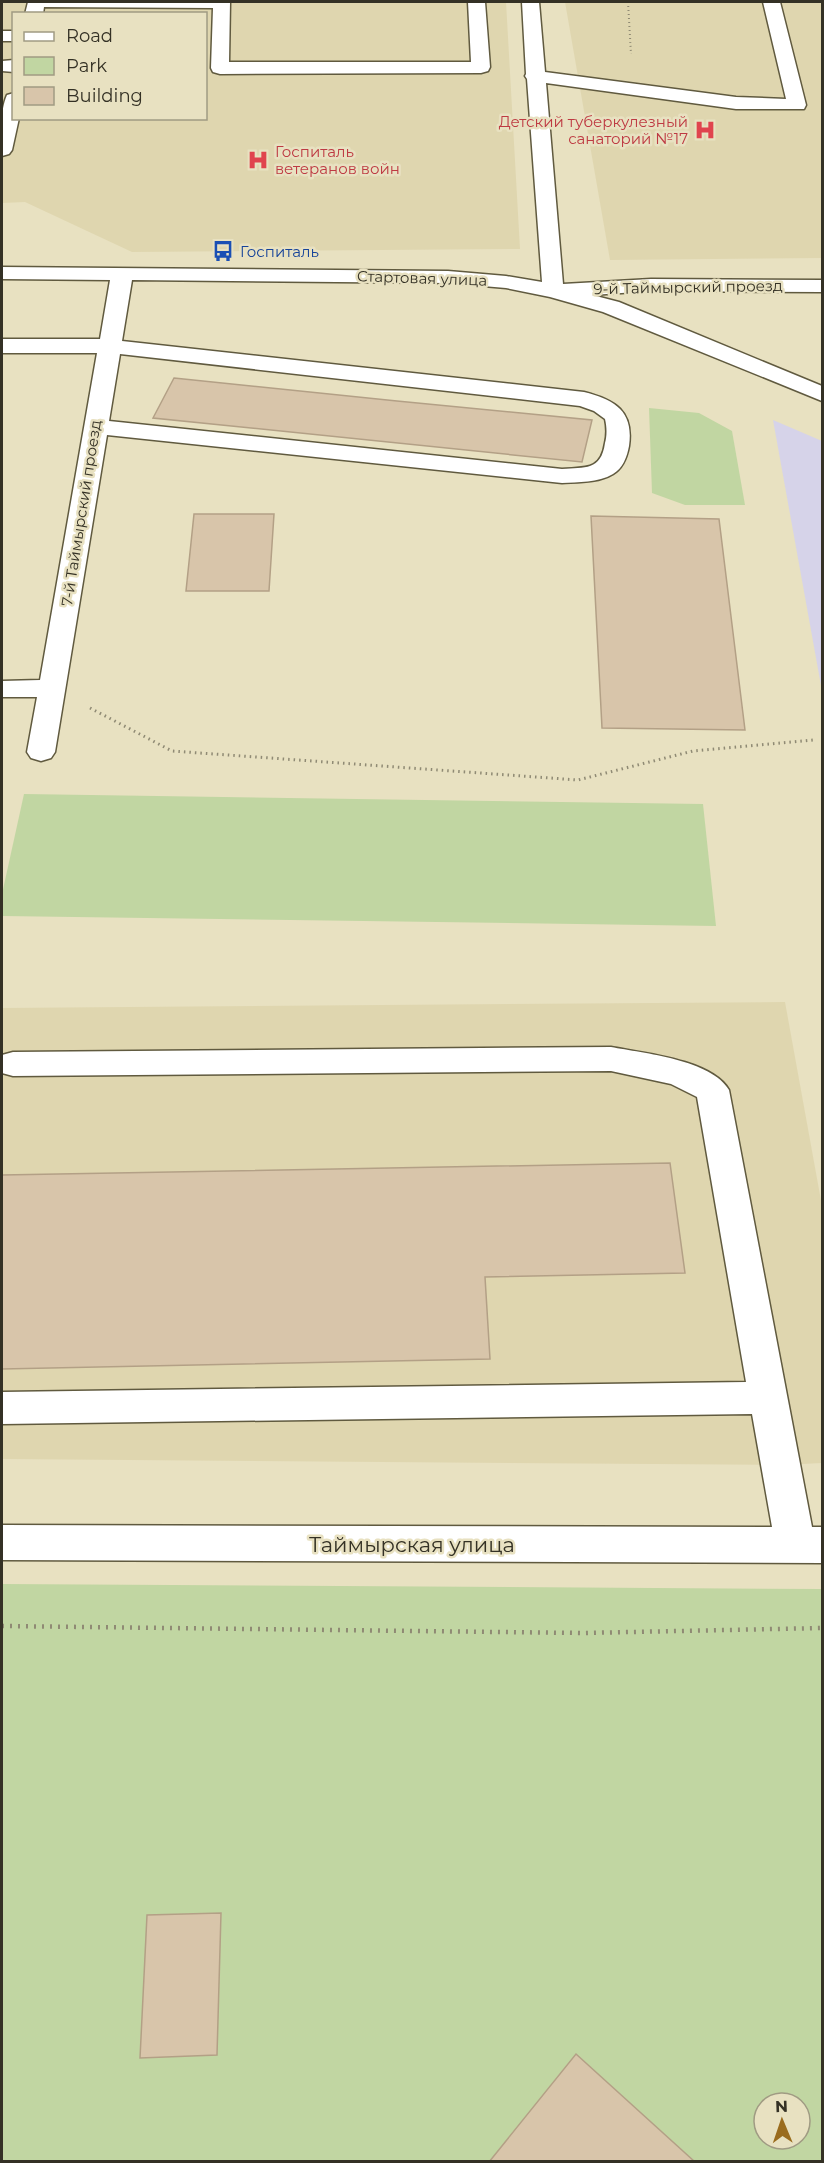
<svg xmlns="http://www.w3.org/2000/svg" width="824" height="2163" viewBox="0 0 824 2163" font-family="Montserrat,sans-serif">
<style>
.built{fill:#dfd6af;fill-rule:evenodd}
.education{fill:#d6d3e9}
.green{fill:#c1d6a2;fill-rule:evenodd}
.building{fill:#d8c5aa;stroke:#b3a086;stroke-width:1.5}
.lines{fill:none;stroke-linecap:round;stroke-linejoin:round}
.minor-casing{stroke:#605a3f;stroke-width:3}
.path-far2{stroke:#8f8a74;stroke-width:2;stroke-dasharray:1 3;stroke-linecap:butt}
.path-far1{stroke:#8f8a74;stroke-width:3;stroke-dasharray:1.5 4;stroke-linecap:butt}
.path{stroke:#8f8a74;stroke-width:4.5;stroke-dasharray:2 6;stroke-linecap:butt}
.minor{fill:#fff;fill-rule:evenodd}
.labels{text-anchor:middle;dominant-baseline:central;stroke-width:5;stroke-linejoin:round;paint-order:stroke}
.far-health-label{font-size:15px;fill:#be3a42;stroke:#e8e1c1;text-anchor:end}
.far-transit-label{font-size:15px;fill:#164399;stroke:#e8e1c1;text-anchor:start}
.far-street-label{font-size:15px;fill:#343125;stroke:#e8e1c1}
.near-street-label{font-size:21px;fill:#343125;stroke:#e8e1c1}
</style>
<rect width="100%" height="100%" fill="#e8e1c1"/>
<g class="built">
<path d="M2,2H506L520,249L132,252L25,202L2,203ZM14,14H206V118H14Z"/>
<path d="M565,2H822V258L610,260Z"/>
<path d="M785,1002L822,1206V1463L782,1465L2,1459V1008Z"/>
</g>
<path class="education" d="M773,420L822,441V691Z"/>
<g class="green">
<path d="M649,408L699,413L732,431L745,505H685L652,493Z"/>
<path d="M24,794L703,804L716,926L2,916V894Z"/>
<path d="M2,1584L822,1589V2161H2ZM764,2103H800V2139H764Z"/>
</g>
<g class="building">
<path d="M174,378L397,401L592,420L582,462L153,418Z"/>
<path d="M194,514H274L269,591H186Z"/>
<path d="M591,516L719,519L745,730L602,728Z"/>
<path d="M670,1163L685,1273L485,1277L490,1359L2,1369V1175Z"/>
<path d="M221,1913L217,2055L140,2058L147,1915Z"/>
<path d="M576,2054L695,2162H489Z"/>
</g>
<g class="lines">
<defs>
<g id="minor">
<path d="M28,2H230L229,62H471L468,2H485L490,67L488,71L481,73L220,74L213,72L211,68L213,8L44,7L43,14H25Z"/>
<path d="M522,2H539L545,72L736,97L786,99L763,2H780L806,105L804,109H736L546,83L563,284L651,279L822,280V292L651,291L592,295L619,302L822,386V401L603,312L550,297L506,288L448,283L132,280L122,341L584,392C615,400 634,411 629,446C627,457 623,468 613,474C598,483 578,482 562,483L107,435L55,752L51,758L41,761L31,758L27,752L37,697H2V681L40,680L97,353H2V339H100L110,280L2,279V267L448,271L506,276L542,282L527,79L525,76L526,74ZM120,354L580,406L594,411L605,419C607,428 607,435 605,443C601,471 585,467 562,469L109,421Z"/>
<rect x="2" y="31" width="12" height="10"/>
<path d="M14,60V72L2,71V61Z"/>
<path d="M14,93V118H19L12,150L9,154L2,156C0,139 0,110 7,95Z"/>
<path d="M611,1047C643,1053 712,1060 729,1090L812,1527H822V1563L2,1560V1525L772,1527L752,1414L2,1424V1392L746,1382L697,1097L671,1084L611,1071L13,1076L2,1073V1055L13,1052Z"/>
</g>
</defs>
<use href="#minor" class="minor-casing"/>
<path class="path-far2" d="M628,2L631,54"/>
<path class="path-far1" d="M90,708L172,751L578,780L693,751L813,740"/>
<path class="path" d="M2,1626L583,1633L822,1628"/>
<use href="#minor" class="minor"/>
</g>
<defs>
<symbol id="hospital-bare" viewBox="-9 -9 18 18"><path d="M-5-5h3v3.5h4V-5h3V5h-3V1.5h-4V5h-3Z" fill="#e0444e" stroke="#e8e1c1" stroke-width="2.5" paint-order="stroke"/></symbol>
<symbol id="bus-bare" viewBox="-9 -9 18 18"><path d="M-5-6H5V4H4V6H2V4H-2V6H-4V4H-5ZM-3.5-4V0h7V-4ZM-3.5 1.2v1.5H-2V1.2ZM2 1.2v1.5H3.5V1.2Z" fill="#1a4fb4" stroke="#e8e1c1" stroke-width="2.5" paint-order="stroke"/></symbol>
</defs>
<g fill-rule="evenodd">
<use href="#hospital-bare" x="690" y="115" width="30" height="30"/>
<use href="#hospital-bare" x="243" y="145" width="30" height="30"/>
<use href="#bus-bare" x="208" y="236" width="30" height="30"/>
</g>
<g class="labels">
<g class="far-health-label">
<text x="688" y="121">Детский туберкулезный<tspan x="688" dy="17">санаторий №17</tspan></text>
<text x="275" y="151" text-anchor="start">Госпиталь<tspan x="275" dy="17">ветеранов войн</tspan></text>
</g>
<g class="far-transit-label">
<text x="240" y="251">Госпиталь</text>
</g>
<g class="far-street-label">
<text transform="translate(422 278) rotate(2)">Стартовая улица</text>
<text transform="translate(688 287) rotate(-1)">9-й Таймырский проезд</text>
<text transform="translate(81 513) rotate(-81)">7-й Таймырский проезд</text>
</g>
<g class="near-street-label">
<text x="412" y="1544">Таймырская улица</text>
</g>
</g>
<rect width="824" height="2163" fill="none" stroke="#343125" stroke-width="6"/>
<rect x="12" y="12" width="195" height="108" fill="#e8e1c1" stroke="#a09b83" stroke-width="1.5"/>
<rect x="24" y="32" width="30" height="9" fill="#ffffff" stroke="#a09b83" stroke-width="1.5"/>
<text x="66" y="42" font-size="18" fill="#343125">Road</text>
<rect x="24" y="57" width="30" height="18" fill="#c1d6a2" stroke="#a09b83" stroke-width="1.5"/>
<text x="66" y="72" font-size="18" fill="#343125">Park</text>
<rect x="24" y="87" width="30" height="18" fill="#d8c5aa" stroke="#a09b83" stroke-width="1.5"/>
<text x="66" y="102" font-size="18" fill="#343125">Building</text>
<g transform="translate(782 2121) rotate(358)"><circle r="28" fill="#e8e1c1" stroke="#a09b83" stroke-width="1.5"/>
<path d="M0-4.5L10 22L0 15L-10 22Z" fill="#9a6c1d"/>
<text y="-9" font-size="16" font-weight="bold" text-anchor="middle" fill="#343125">N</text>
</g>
</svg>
